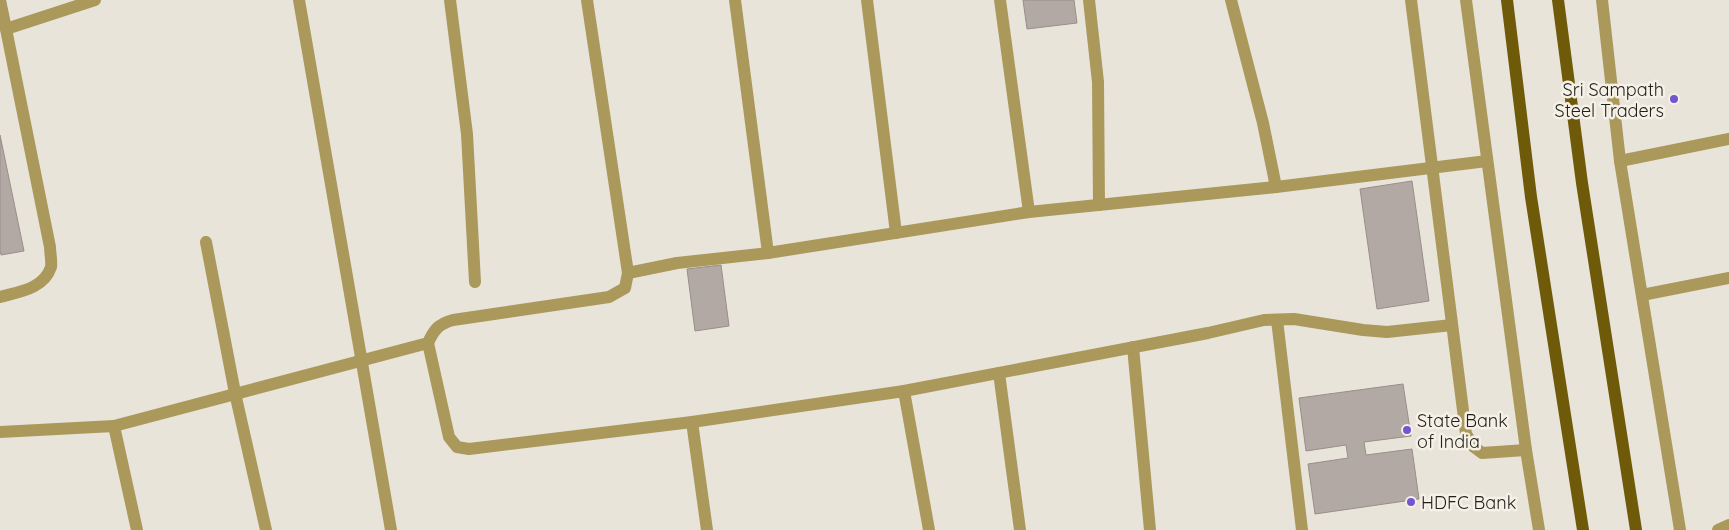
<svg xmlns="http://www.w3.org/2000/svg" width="1729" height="530" viewBox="0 0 1729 530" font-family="Quicksand,sans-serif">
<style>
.building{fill:#b3a9a4;stroke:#988e8a}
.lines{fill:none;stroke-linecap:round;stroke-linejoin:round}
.minor{stroke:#ab995c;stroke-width:12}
.major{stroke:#6f5a0a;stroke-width:12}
.poi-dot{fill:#7156d0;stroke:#f6f1e7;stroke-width:2}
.labels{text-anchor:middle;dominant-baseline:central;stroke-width:5;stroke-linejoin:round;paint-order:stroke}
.poi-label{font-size:18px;fill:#211f1c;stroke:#f6f1e7;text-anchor:start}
</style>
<rect width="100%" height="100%" fill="#e9e4da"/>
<g class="building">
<path d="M1023,0H1074L1077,23L1027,29Z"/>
<path d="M0,135L24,251L1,255L0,250Z"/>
<path d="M1412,181L1429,301L1377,309L1360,189Z"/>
<path d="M721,265L729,326L695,331L687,269Z"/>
<path d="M1403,384L1411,436L1364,442L1366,455L1412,449L1419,499L1315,514L1308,464L1348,458L1346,445L1306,451L1299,398Z"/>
</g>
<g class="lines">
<g class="minor">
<path d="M0,0L6,29L95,0"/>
<path d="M299,0L391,530"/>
<path d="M450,0L467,134L475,282"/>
<path d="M587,0L628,273"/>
<path d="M735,0L768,253"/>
<path d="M867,0L896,233"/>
<path d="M1000,0L1029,212"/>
<path d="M1089,0L1098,82L1099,205"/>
<path d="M1231,0L1263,123L1276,187"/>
<path d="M1411,0L1466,434L1474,447L1482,453L1526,450"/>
<path d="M1466,0L1526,450L1539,530"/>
<path d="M1602,0L1620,161L1680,530"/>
<path d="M1620,161L1729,139"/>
<path d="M206,242L235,393L266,530"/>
<path d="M1642,295L1729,278"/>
<path d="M0,297C18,292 44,289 51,267C52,261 50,253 50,247L6,29"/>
<path d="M1277,320L1302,530"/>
<path d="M428,343L449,437L457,447L469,449L692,422L904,391L929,530"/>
<path d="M1133,347L1150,530"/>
<path d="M999,373L1020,530"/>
<path d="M904,391L1208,333L1264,320L1294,319L1363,330L1387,332L1452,325"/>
<path d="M692,422L707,530"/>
<path d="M0,432L114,426"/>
<path d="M137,530L114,426L428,343C434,329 439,324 453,320L609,297L625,288L628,273L677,263L768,253L1029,212L1276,187L1487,161"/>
<path d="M1718,530L1729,525"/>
</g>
<g class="major">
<path d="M1507,0L1531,197L1583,530"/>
<path d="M1558,0L1582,183L1636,530"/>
</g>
</g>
<g class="poi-dot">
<circle cx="1674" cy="99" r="5"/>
<circle cx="1407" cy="430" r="5"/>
<circle cx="1411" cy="502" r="5"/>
</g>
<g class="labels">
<g class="poi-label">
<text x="1664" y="89" text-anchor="end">Sri Sampath<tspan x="1664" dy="21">Steel Traders</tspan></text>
<text x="1417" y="420">State Bank<tspan x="1417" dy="21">of India</tspan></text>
<text x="1421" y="502">HDFC Bank</text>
</g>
</g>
</svg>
